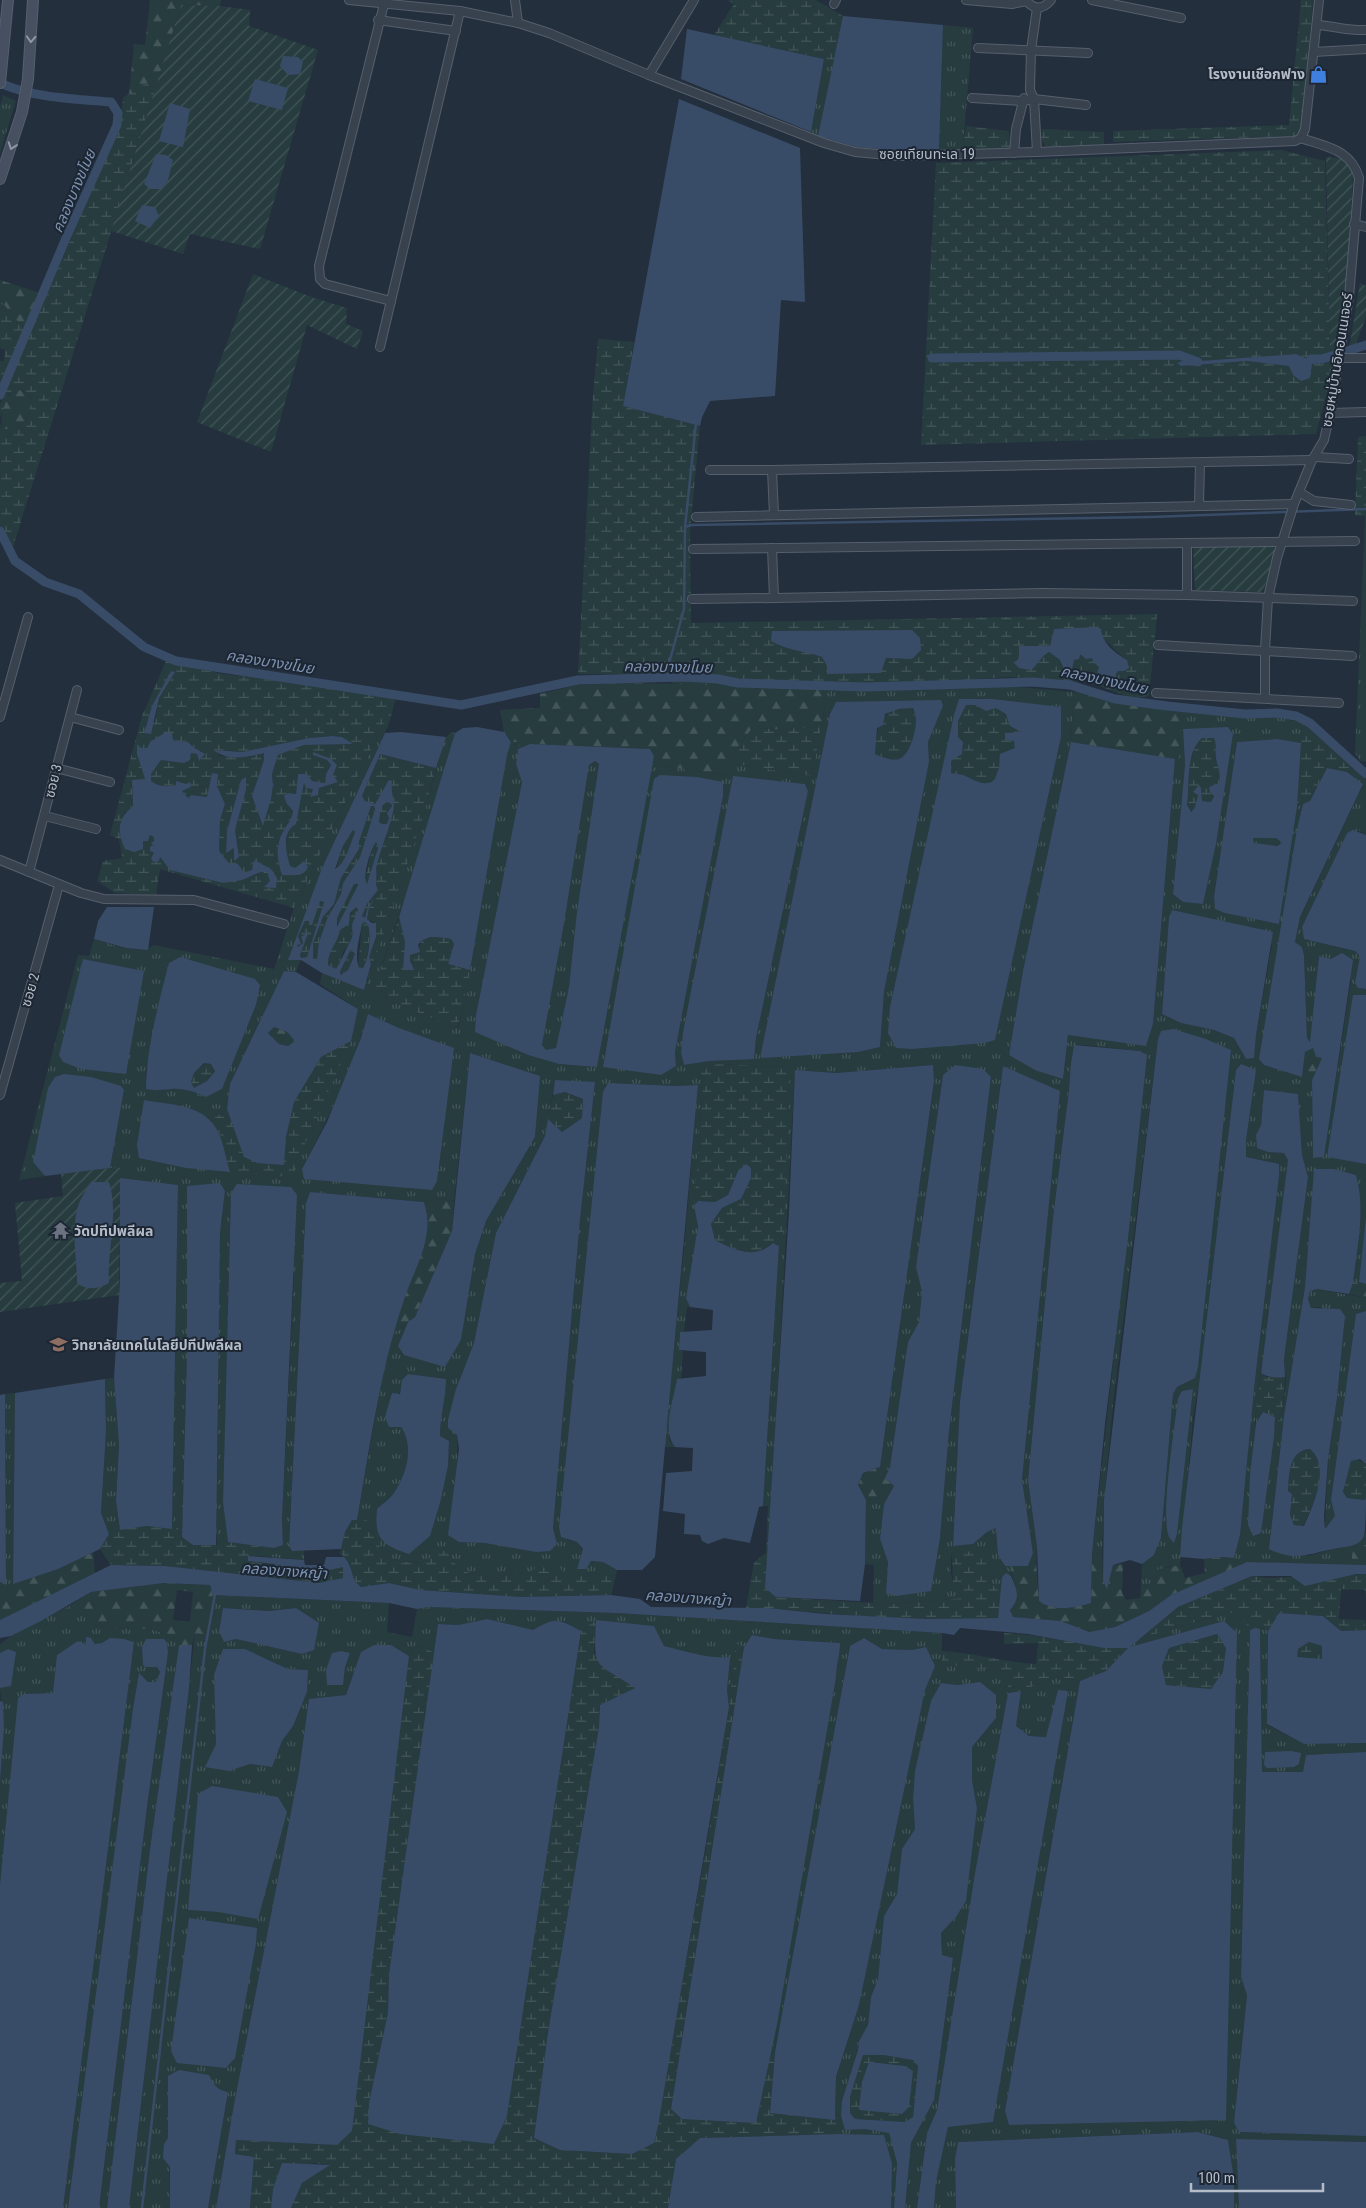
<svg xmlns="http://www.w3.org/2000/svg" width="1366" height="2208" viewBox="0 0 1366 2208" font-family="'Roboto Condensed','Noto Sans Thai',sans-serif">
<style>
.grass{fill:url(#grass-tufts);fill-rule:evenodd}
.forest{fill:url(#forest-firs);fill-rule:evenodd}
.wetland{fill:url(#wetland-marsh);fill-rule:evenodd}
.garden{fill:url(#garden-furrows)}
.water{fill:#394c67;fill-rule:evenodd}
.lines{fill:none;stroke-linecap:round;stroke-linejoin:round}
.stream{stroke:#394c67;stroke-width:2.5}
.canal{stroke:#394c67;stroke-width:9}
.street-casing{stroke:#565f6c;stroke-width:10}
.secondary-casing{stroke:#565f6c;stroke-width:12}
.street{stroke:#38414e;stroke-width:8}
.secondary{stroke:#465061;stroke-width:10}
.oneway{stroke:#8e96a5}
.labels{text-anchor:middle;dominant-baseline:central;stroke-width:4;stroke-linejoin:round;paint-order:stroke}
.poi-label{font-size:14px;font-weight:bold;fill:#b4bcc9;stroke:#1d2633;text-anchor:start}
.street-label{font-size:14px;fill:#b4bcc9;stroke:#1d2633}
.water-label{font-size:15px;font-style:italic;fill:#7c92b1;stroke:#1d2633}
</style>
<defs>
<pattern id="grass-tufts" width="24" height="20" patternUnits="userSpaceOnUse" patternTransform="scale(1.25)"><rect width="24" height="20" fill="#263c3f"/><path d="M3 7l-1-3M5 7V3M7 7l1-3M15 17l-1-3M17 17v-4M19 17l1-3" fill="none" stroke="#435659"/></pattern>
<pattern id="forest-firs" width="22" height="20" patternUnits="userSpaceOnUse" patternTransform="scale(1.25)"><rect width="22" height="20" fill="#263c3f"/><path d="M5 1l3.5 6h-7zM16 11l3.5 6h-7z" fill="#435659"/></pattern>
<pattern id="wetland-marsh" width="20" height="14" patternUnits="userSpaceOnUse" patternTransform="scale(1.25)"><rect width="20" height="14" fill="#263c3f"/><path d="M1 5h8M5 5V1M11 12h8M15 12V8" fill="none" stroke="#435659"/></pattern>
<pattern id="garden-furrows" width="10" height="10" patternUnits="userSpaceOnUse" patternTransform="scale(1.25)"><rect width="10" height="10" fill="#263c3f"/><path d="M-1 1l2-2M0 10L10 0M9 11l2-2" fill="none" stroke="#435659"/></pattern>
</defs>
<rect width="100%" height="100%" fill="#242f3e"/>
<g class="grass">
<path d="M943,25L973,28L963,145L966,151L939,150Z"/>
<path d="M824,59L834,61L818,136L811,132Z"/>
<path d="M3,95L16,101L0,153V107Z"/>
<path d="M1365,516H1366V762L1360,761L1355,753Z"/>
<path d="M1007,686L1074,692L1071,742L1023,971L1009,1055L1063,1079L1068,1034L1146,1045L1153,1024L1175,759L1179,760L1180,712L1238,717L1284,718L1302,723L1301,743L1277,739L1237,742L1214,897L1215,908L1279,924L1297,807L1303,804L1297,830L1264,1065L1312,1080L1313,1158L1324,1157L1351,980L1331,959L1319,956L1311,1042L1307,1038L1304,955L1302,947L1295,942L1300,918L1363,785L1347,772L1353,767L1366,780V835L1360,831L1347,833L1302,927L1304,939L1354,951L1360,956L1355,983L1358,988L1366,989V995H1361L1327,1156L1366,1164V1216L1359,1282L1353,1283C1357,1248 1366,1209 1356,1175L1334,1169L1314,1174L1305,1287L1284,1416L1271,1530L1308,1556C1316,1554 1324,1551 1332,1549C1346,1546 1359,1548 1366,1532V1545L1352,1547V1565L1247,1562L1237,1567L1234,1558L1240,1535L1255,1380L1279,1176V1164L1246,1157L1241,1064L1236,1070L1199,1383L1193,1418L1180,1565L1165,1567L1151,1586L1141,1584L1142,1564L1154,1555L1161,1538L1173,1394L1177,1387L1195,1378L1161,1031L1158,1039L1114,1396L1104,1500L1102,1555L1092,1554L1147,1055L1140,1051L1084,1045H1074L1071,1063L1069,1090L1053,1218L1028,1480L1037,1547L1036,1562L1028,1566L1033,1553L1022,1480L1060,1091L1003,1066L960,1400L953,1545L973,1544L987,1532L996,1528L998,1555L1005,1566H1011V1576L1006,1573L1002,1577L1001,1593L988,1580V1557L952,1552C949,1574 950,1582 964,1598L890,1604L873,1603L874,1565L865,1564L866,1500L884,1504L880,1539L888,1562L886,1593L940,1538L949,1431L991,1078L969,1068L955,1065L943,1075L916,1267L922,1292L919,1323L908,1343L890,1467L885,1478L880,1467L934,1081L933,1065L836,1073L795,1070L768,1565L754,1562L766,1553L768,1506H763L779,1246L783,1241L781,1067L717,1064L698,1072L703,1084L694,1206L698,1226L686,1298L690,1307H687L684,1332H680L679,1350L683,1351L681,1379L677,1380L669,1440L675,1447H664L684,1249L698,1085L675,1086L567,1540L577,1542L591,1561L603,1562L617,1570L616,1576L589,1573L568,1578L557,1565L527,1574L507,1572L501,1578L481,1576L459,1570L447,1551C433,1550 433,1559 422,1562C410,1564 396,1560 385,1557L367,1520H357L380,1389L393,1333L408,1322L398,1346L445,1366L461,1340L475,1254L486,1221L535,1137L539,1076L470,1053L454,1201L441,1199L424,1202L310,1192L306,1203L289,1546L292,1551L304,1550V1560L258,1556L259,1546L274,1548L283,1545L282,1519L294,1273L231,1193L223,1502L228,1542L221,1541L217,1544L215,1499L220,1232L225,1191L187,1186V1354L182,1537L178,1528L172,1529L178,1186L120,1178L121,1169L110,1168L124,1090L33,1162L45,1176L19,1180L78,955L89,956L94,939C111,944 139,956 154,945L274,969L294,908L384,723L389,724L322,868L289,959L301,960L296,972L284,971L230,1084L227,1109L210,1121L207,1117L186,1168L358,1009L320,984L322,973L364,990L422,821L444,740L451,732L455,733L418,859L377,979L370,993L458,1028L463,1010L507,755L511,742H519L516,764L522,782L476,1015L475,1031L528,1055L559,1064L597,1067L652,765L727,775L728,764H737L812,776L828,689ZM836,702L943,706L928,742L929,762L884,992L880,1047L761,1058V1053L830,714ZM1042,705L1061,707V737L995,1040L985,1043ZM1183,729L1232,734L1216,844L1203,904L1183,902L1173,894L1185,765ZM733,777L805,784L808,791L756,1038L754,1058L709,1061L684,1065L681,1053L683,1032ZM723,796L675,1052L676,1066L604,1067L606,1050ZM1172,910L1196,916L1272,945L1256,1035L1254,1058L1246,1059L1234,1038L1214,1030L1181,1023L1162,1014L1169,917ZM83,959L144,971L97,1070L81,1069ZM169,963L260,985L256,1005L222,1089L206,1097C195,1092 183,1088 170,1089C161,1090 156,1091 146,1089V1071ZM368,1014L399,1028L302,1169C328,1119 353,1068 368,1014ZM555,1080L595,1083L580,1220L553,1528L557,1544L459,1542L456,1389L474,1343L496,1233L545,1136ZM1264,1090L1298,1095L1302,1155L1308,1177L1284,1359L1286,1381L1282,1417L1275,1423L1261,1533L1254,1444L1256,1410L1288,1160L1284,1153L1268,1152L1256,1135L1261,1125ZM408,1374L446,1379C446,1398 440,1416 440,1436L449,1441L448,1466L441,1499L377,1509C382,1504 390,1499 394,1493C406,1473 415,1447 401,1427H389C393,1414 401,1382 408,1374ZM1192,1389L1177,1534L1166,1523L1178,1398Z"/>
<path d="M595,761L599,764L569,987L556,1049L546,1050L542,1045L545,1024L589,765Z"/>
<path d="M1316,1289L1366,1298V1311L1356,1315L1331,1500L1336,1516L1325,1529L1328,1459L1337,1398L1345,1316L1319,1307L1311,1308L1308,1299L1310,1291Z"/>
<path d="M114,1378L119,1445L116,1501L120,1530H112L109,1534L101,1513L106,1432L105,1379Z"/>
<path d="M15,1393L13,1584L0,1589V1582L6,1584L5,1394Z"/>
<path d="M213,1595L389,1603L387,1632L412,1637L417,1609L428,1607L616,1613L942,1633V1664L1008,1672V1693L975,1873L937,2110L927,2133L917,2208H905L911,2143L934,2100L953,1958L942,1955L941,1933L956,1917L977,1808L972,1780V1747L996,1718L980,1683L958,1685L941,1683L915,1771L913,1799L915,1829L902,1849L897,1894L884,1916L878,1979L871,1997L868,2025L859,2041L845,2129H864L889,2133L897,2163L894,2208H668L839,2121L835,2120L836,2078L859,2005L925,1690L934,1665L926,1647L912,1650L882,1649L864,1638L850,1646L775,2052L777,2025L840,1643L774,1639L752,1635L744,1647L736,1644L729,1707L727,1690L729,1657C687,1661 636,1635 596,1620L581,1631L563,1621L533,1631L487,1619L458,1625L438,1624L434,1654L428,1648L415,1647L409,1656L391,1645L361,1652L346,1695L309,1700L299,1771L234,2104L216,2208H208L228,2092L220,2091L213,2084L168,2076L170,2208H129L189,1688L195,1633L206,1637V1612ZM223,1608L269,1611L296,1608L255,1643L236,1639L224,1641L219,1631ZM245,1649L288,1669L308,1670L307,1692L293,1726L282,1741L272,1766L250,1764L229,1771L206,1766L216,1744ZM191,1893L218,1912L188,1910Z"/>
<path d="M69,1606L89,1612L97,1627C121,1628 163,1623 179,1645L150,1849L107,2208H99L147,1807L168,1653L167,1643L146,1667H157L160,1672L156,1682H148L139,1674L68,2208H63L134,1642L94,1644L87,1638L86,1645L53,1693L24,1694L0,1885V1782L4,1728L0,1688L11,1686L8,1649L0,1653V1644L11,1636Z"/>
<path d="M1229,1612L1241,1616L1250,1630L1241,1976L1247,1995L1234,2123L1239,2132L1366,2136V2142L1236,2139L1239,2208H1234V2179L1228,2140L1198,2132L958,2142L955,2159L956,2208H934L936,2182L948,2127L1068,1692L1058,1690L1047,1737L1029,1736L1016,1726L1021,1691L1057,1676L1080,1681L1005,2111L1009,2125L1224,1621L1128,1648L1141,1638Z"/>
<path d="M1264,1628L1268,1631L1267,1725L1304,1744L1366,1743V1752L1306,1755L1303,1772H1262L1260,1629Z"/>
</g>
<g class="forest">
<path d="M150,0H221L220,6L181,5L159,78L129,94L134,44L145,45Z"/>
<path d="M0,280L40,293L24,329L0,300Z"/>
<path d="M18,389L31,396C34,411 28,419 17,429H2C0,412 3,396 18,389Z"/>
<path d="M621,683L674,684L828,689L821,727L777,729L752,728L739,747L737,764H728V775L652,765L654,756L650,749L530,744L518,749L519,742H511L504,732L500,710L540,708V694L577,685Z"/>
<path d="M1074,692H1082L1108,701L1180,712L1179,760L1071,742Z"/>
<path d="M274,1027L287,1032L296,1040L288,1046L279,1044L268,1033Z"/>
<path d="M1313,1047L1316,1057L1322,1058L1312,1080L1302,1077L1305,1052Z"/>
<path d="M441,1199L454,1201L452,1231L415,1317L393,1333L427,1212L424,1202Z"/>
<path d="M1359,1282L1366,1284V1298L1349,1294L1353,1283Z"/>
<path d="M880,1467L885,1478L894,1486L884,1504L866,1500L858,1486L863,1473Z"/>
<path d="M1366,1545V1565H1352V1547Z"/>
<path d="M93,1552L95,1573L0,1620V1589L6,1585L58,1569Z"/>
<path d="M1092,1554L1102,1555L1103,1581L1107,1588L1113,1565L1123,1564L1122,1593L1126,1600L1140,1598L1141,1584L1151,1586L1155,1570L1180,1565L1185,1578L1205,1573L1204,1559L1222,1557L1234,1558L1237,1567L1171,1595L1149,1611L1115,1627L1089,1632L1060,1621L1013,1617L1009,1611C1025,1593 1011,1585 1011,1566H1028L1036,1562L1039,1601L1091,1603Z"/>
<path d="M164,1583L210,1585L213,1595L206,1612V1637L195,1633L192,1645H179C163,1623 121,1628 97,1627L89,1612L69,1606L91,1592ZM177,1590L193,1592L190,1622L173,1620Z"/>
</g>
<g class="wetland">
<path d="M727,0H816L843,16L834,61L714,35L734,4Z"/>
<path d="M1301,0H1313L1301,131L1296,136L1113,142V131L1289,125Z"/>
<path d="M159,78L13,547L0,525V422L2,429H17C28,419 34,411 31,396L19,389L9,394L0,417V404L116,134L121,117L123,98L136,88Z"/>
<path d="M966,126L1009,131L1010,148L966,151L963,145Z"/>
<path d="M1042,129L1104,132V145L1045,146L1041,138Z"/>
<path d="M1282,150L1325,161L1330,352L1329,385L1316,434L921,445L936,163ZM1296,354L1305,358L1322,359L1293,375L1290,366L1248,361L1182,366L1177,363L1188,359L1200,361Z"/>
<path d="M0,300L24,329L0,386V361H4L5,350L0,348Z"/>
<path d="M598,339L634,342L623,406L700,426L690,531L691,623L1157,614L1149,696L1132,698L1091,683L1009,677L820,690L674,684L661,674H578L593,395ZM1054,629C1068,630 1087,631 1100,637C1109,641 1118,655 1127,660L1116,674V680L1099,667L1092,657L1080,653L1074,660L1072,669L1049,652L1040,657L1037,665L1014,663L1019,658V646H1050ZM779,646L900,659L885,658L827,666L822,657L803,650Z"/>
<path d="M1366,436V516H1355L1358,437Z"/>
<path d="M166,661L223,674L325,686L396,697L389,724L384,723L294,908L160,869L156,895L115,893L97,881L103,861L122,858L119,839L110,835L142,716ZM171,671L175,672L159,698L155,722L145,726ZM333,736L342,737L351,744L304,745L278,755L272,774L273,785L263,825L252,796L264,760V752L250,757L220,756L215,750L242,752L309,738ZM171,738L172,740L188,742L193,747L201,751L199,761L197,754L190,753L184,763L161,759L151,774V781C159,787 167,787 176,785V781L186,785L181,791L188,799L191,795L207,797L212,773L218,774L217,786L225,804L220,820L219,851L229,863L244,873L271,869L276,887H264L270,881L268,872H261L256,875L223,883L171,870L166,862L150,851V847H154V836L150,835L148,841H143L124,813L133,806L132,781L145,779L138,744L140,748H147ZM313,755L331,759L333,775L330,785L319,788L310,796L313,789L304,783L298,814L287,833L286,851L289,866L295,868L298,876L292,875L279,867L278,842L292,819L293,811L287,804L296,794L298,774L311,781L325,783L326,774L331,765L327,760ZM246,777V790L235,830L239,857L234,860L235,847L226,853L227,831L241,780Z"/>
<path d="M966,705H975L986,711L996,708L1006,714L1010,726L1022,733H1005L1014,741L1015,748L1000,754L999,768L994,781C978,788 967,775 951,773C951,760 956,749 958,737C960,722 959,719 966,705Z"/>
<path d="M912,708C914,712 916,716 916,720C916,731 910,755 899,759C891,761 882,757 875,754C877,724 878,709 912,708Z"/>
<path d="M1302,723L1312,728L1353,767L1347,772L1327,768L1310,801L1297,807Z"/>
<path d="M821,727L812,776L737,764L739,747L752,728L777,729Z"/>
<path d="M1202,738H1214L1217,745V758L1221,771L1219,783L1211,802L1202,801L1201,788L1195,807L1190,812L1187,806L1190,761L1197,742Z"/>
<path d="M380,754L436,768L422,821L368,979L371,964L369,957L376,937V923L367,919L370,905L365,918L362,916L367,904L378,890C374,882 378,876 376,869C381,845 400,812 391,788L385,787L375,804L365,801L362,796Z"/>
<path d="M387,802H390C393,808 389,818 387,824H382L379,822L380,807Z"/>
<path d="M371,806H374L375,809L360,857L343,883L341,894L327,919L319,942L317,960L312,959L313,943L323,917L334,904L341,878L359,849V842Z"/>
<path d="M353,830L355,832C351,842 345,865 336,869L343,846Z"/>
<path d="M1253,838H1276L1282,843C1274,848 1263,845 1254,843Z"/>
<path d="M376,842L378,848L367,885C363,878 371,850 376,842Z"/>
<path d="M354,883L358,885L338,927L337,918Z"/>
<path d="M320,901L324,902L307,957L301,958L300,956L308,932L301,937L303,943L298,947L297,946L300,942L298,936L305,921L313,919Z"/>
<path d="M354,907H356L358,909L350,944L343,952L339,966L336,969L328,965C327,952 338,943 340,930L346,925Z"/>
<path d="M399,917L405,942V960L413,963L410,960V954L418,949L422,940L436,936L451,939L454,944L448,964L470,970L463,1010L457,1028L370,993L377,979Z"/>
<path d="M365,922H367C371,935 369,957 363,969H360L358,968L362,924Z"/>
<path d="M352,950L355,954L348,970L341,975L340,973L350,951Z"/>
<path d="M351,1041L290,1177L230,1172L219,1133L210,1121L227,1109L244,1157L284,1165L286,1137L294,1102L321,1057Z"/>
<path d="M205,1063L211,1064L215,1070L207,1081L194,1088L191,1082L194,1073Z"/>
<path d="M717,1064L780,1067L790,1072L783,1241L779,1246L773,1243C755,1260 734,1250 715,1240L711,1224L722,1208L741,1199L751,1178V1168L738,1171L728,1195L715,1202L698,1201L694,1206L703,1084L698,1072Z"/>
<path d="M565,1092L583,1099L582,1118L562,1132L548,1119L553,1095Z"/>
<path d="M1261,1373L1267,1377H1285L1282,1417L1275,1423V1417L1263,1412L1256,1423V1410Z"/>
<path d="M1310,1449C1331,1468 1313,1506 1303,1526L1294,1525L1290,1515L1292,1494L1288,1491C1289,1475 1289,1451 1310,1449Z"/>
<path d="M1356,1459L1366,1464V1500L1346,1498L1343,1493L1351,1461Z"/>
<path d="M352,1520H367L385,1557C396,1560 410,1564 422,1562C432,1559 433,1550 447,1551L459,1570L481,1576L501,1578L507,1572L527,1574L541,1564L557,1565L568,1578L589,1573L616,1576L611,1595L521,1597L420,1590L389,1583L361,1587L352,1580L349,1563L340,1553L345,1532Z"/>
<path d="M147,1526L178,1528L182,1537L216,1545L221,1541L259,1546L258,1556H249L248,1561L274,1565L283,1572L325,1571L343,1566V1578L319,1583L165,1566L111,1565L100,1549L111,1530Z"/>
<path d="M982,1551L988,1557V1580L1001,1593L998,1618C943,1621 889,1618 834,1614C805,1612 776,1608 746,1608L754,1562L768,1565L765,1587L776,1597L890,1604L964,1598L953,1584L952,1552Z"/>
<path d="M1366,1574V1600L1365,1590L1341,1589L1339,1619L1365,1620L1366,1630L1341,1631L1323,1616L1280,1613L1268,1631L1264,1628L1250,1630L1241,1616L1229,1612L1141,1638L1178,1607L1252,1576L1269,1578Z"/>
<path d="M596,1620L594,1653L635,1688L600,1705L599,1727L548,2032L534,2138L560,2150L632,2154L654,2143L708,1836L729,1707L736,1644L744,1647L671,2109L756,2123L777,2025L770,2113L839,2120V2134L700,2138L676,2159L668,2208H291L302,2183L329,2165L313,2163L273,2189L271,2208H250L254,2157L235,2154L236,2140L337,2145L409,1656L415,1647L428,1648L434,1654L389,1974L388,2012L369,2103L494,2144L507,2116L581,1631Z"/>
<path d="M1004,1633C1046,1635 1086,1647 1128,1648L1106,1671L1080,1681L1057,1676L1021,1691L1008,1693V1672L942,1664V1651C974,1653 1004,1662 1036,1664L1038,1643L1004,1644Z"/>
<path d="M1217,1634L1226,1648L1223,1672L1211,1689L1166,1685L1162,1666L1169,1648Z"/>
<path d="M1309,1642L1322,1646V1659L1296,1658L1298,1649Z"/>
<path d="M863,2055H883L913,2060L918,2066L913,2117L905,2122L855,2119L850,2113V2097Z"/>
</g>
<g class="garden">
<path d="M181,5L220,6L250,10L249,26L318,50L260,249L190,234L183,254L111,231Z"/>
<path d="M1326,157L1338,158L1350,163L1353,176L1346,296L1341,332L1329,385L1330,352Z"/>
<path d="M253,274L314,298L347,308L346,324L363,331L357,349L307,325L271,452L197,422Z"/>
<path d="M1360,283L1366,286V317L1354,349H1349Z"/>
<path d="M1270,544L1274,546C1277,561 1268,579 1262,592L1195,590L1193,546Z"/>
<path d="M110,1168H121L119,1295L0,1312V1283L22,1281L15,1203L63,1196L61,1174Z"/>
</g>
<g class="water">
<path d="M843,16L943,25L939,150H890L856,147L818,136Z"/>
<path d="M687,29L824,59L811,132L681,79Z"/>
<path d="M283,56L298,57L303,62L300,74L288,75L280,66Z"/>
<path d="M255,79L288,88L282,110L248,101Z"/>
<path d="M679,99L800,148L805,302L781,300L775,396L710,401L702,417L700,426L623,406Z"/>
<path d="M170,103L190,109L183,147L159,141Z"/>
<path d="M156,154L166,155L173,160L168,180L161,189H150L144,184Z"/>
<path d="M142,205L155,207L159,216L150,228L135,221Z"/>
<path d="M1296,354L1305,358L1322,359V363L1312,364L1310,378L1301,381L1293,375L1289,366L1248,361L1181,366L1177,363L1188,359V355L1200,361Z"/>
<path d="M1096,627L1101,629C1102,643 1115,653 1127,660L1129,668L1124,671H1118L1116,674V681L1096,677L1099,667L1093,662L1092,658L1086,659L1080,654L1079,659L1074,660L1072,669H1064L1060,660L1049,652C1040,657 1039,664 1031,670L1019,668L1014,663L1019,658V646H1050L1054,629Z"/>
<path d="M912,630L920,638L921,650L912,659L886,658L881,673L827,674V666L822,657C806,651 785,650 771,641L772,631Z"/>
<path d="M171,671L175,672L159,698L151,734L144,733L152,706Z"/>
<path d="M959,699H992L1061,707V737L995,1040L985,1043L912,1049L896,1048L888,1033L890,1007L954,715ZM966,705H975L986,711L996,708L1006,714L1010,726L1021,732L1005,733V740L1014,741L1015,748L1000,754L999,768L994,781C981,787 974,779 963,775C959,774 954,774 951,773V761L962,754L963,742L958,737V721Z"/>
<path d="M941,700L943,706L928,742L929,762L884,992L880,1047L858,1052L761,1058V1053L830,714L836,702ZM913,708C914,712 916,716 916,720C916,731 910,755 899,759C891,761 882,757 875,754L877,728L883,725L885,714L899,709Z"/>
<path d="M477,727L504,732L511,742L507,755L470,970L448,964L454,944L451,939C439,937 426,934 418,945L420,952L410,955V960L414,970H403L405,942L399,917L455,733L463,728Z"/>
<path d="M1228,727L1233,734L1216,844L1203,904L1183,902L1173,894L1185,765L1183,729ZM1202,738H1214C1217,746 1215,751 1216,758C1218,770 1221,770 1219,783L1209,787L1210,792L1214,796L1211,802L1202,801L1201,788L1199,785L1193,792L1198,795L1195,807L1191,812L1187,805C1190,785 1185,753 1202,738Z"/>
<path d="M166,732L172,733L173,740L188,742L193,747L205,754L199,761L197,754L191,753L190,760L184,763L161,760L151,774V781C159,787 167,787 176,785V781L186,784L190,782L191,787L182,791L188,798L191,795L207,797L212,773L218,774L217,786L225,804L220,820L219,851L229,863L238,864L244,873L252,870L254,860L271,869L277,878L276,888L264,887L270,881L267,872H261L242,880L223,883L170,870L160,857L159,861L153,862L151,858L154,853L150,851V847L154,846L151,843L154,841V837L150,835L148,841H143V849L134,852L125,849C117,832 117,819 133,806L132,780L145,779L137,754V744L141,748H147L150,742Z"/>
<path d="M401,732L446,737L436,768L380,754L362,796L365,801L375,804L389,780L392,781C390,792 396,801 393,812C389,831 380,850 376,869C378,876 374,882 378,890L367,904L362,916L365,918L368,907L375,897L369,908L367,919L372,923H376V937L369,957L371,964L364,990L322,973L301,960H288L322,868L385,733ZM387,802H390L392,806L387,813L389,818L387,824H382L379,822L381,807ZM371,806H374L375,809L360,857L343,883L341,894L327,919L319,942L317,959H313V943L323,917L334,904L341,878L359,849V842ZM353,830L355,832C351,842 345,865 335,869L343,846ZM376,842L378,848L367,884C362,876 370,851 376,842ZM354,884H358V885L337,927V918ZM320,901L324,902L307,957L301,958L300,955L309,931L301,937L303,943L298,947L297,945L301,944L298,936L305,921H309V925H312ZM356,907L358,910C357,915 353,920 352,925C352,928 353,933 352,937C351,940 338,967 336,969L328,965C327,952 338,943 340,930L349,924L350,913ZM365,922L368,925C371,937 369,958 363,968L360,969C353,959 360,936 362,924ZM352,950L355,954L348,970L341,975L340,972L350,951Z"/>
<path d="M333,736L342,737L353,744L304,745L278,755L272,774L273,785L271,799L263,826L252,796L264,760V753C249,757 227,762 214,750L242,752L309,738Z"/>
<path d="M1277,739L1301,743L1297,807L1279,924L1225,913L1215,909L1214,897L1237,742ZM1253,838H1276L1282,843L1277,846L1254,843Z"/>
<path d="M1071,742L1175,759L1153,1024L1146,1046L1068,1035L1063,1079L1035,1070L1009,1055L1023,971Z"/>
<path d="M530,744L650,749L654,756L597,1067L559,1064L528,1055L475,1032L476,1015L522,782L516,764L518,749ZM595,761L599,764L577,912L569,987L556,1048L546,1050L542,1045L564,923L589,765Z"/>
<path d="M313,752L331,759L337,765L333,775L338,782L319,788L318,795L310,797L313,789L306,788L304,783L296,824C281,832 286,852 290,866L295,868L304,861L308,867C303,878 293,875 282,875C277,861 275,845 283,832C287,824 292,820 293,811L287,804L284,796L288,793L296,794L298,774H307L312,781L325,783L326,774L331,765L327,760L313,755Z"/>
<path d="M1327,768L1347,772L1363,784L1300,917L1295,942L1302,947L1304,955L1307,1038L1310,1042L1319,956L1331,959L1342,953L1353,960L1324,1157L1313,1158L1312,1080L1322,1058L1316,1057L1313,1048L1305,1052L1302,1077L1264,1065L1259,1059L1297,829L1303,804L1310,801Z"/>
<path d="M660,775L697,777L723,782V796L675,1052L676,1066L661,1075L603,1067L654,779Z"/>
<path d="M733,776L805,784L808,791L756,1038L754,1059L709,1061L684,1065L681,1053L683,1032Z"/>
<path d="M246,777V790L235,830L239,857L234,861V848L226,853L227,831L241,780Z"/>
<path d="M1353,830L1366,835V989L1358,988L1355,983L1360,956L1355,951L1304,939L1302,927L1347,833Z"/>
<path d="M107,907H154L148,950L126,948L94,939L98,921Z"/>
<path d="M1172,910L1273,932L1256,1035L1254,1058L1246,1059L1234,1038L1214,1030L1181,1023L1162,1014L1169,917Z"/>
<path d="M180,957L255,979L260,985L256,1005L222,1089L206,1097C195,1092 184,1088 171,1089C161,1090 155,1091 146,1089C146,1051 159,1000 169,963ZM204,1063L211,1064L215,1071L207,1081L194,1088L191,1082L194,1073Z"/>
<path d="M83,959L144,971L126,1074L81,1069L63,1062L59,1055Z"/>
<path d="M284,971L296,972L358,1009L351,1041L321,1057L294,1102L286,1137L284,1165L257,1163L244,1157L227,1109L230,1084ZM274,1027L287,1032L295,1041L288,1046L279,1044L268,1033Z"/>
<path d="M1353,995H1366V1164L1327,1157Z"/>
<path d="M368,1014L399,1028L454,1048L437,1181L432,1190L304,1179L302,1169L327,1122L361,1038Z"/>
<path d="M1173,1029L1206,1039L1231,1050L1198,1367L1195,1378L1177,1387L1173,1394L1161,1538L1154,1555L1142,1564L1130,1560L1113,1565L1107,1589L1103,1581L1104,1500L1158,1039L1161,1031Z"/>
<path d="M1074,1045L1140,1051L1147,1055L1128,1238L1105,1424L1092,1554L1091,1603C1075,1608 1053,1612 1039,1601L1037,1547L1028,1480L1053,1218L1069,1090L1071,1063Z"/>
<path d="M470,1053L540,1076L535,1137L486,1221L475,1254L461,1340L445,1367L404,1355L398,1346L408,1322L415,1317L452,1231Z"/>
<path d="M1241,1064L1256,1070L1246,1140V1157L1279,1164V1176L1255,1380L1240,1535L1234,1558L1222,1557L1204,1559L1180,1557L1182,1528L1236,1070Z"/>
<path d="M933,1065L934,1081L880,1467L863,1473L858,1485L866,1500L865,1564L860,1601L776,1597L765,1588L789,1212L795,1070L836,1073Z"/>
<path d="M955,1065L983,1069L991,1077L949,1431L940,1538L931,1591L897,1596L886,1593L888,1562L880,1539L884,1504L894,1486L885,1478L890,1467L908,1342L919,1322L922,1292L916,1267L943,1075Z"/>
<path d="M1003,1066L1060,1091L1022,1480L1033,1553L1028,1566H1005L998,1555L996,1528L987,1532L973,1544L953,1546L960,1401Z"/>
<path d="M64,1074L91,1077L121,1086L124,1090L110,1168L45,1176L33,1162L48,1088L55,1077Z"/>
<path d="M555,1080L595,1082L580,1220L553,1528L557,1544L550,1551L536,1552L485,1543L459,1542L448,1535L459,1449L457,1435L448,1428V1420L456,1389L474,1343L496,1233L545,1136L548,1119L562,1132L582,1118L583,1099L565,1092L553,1095Z"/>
<path d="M608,1083L675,1086L698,1085L655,1557L642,1570H617L603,1562L591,1561L586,1569H577L583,1549L577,1542L561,1537L559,1527L603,1092Z"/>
<path d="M1264,1090L1298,1094L1302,1155L1308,1177L1284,1359L1285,1377C1276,1378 1269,1378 1261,1373L1288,1160L1284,1153L1268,1152L1257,1148L1256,1135L1261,1125Z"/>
<path d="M144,1100C171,1105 207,1104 219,1134C224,1145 226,1159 230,1172L186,1168L139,1158L137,1145Z"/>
<path d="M746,1164L751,1168V1178L741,1199L722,1208L711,1224L715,1240C734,1250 755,1260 773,1243L779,1246L763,1506L759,1507L750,1543L724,1538L708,1544L702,1541L700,1535L684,1534L685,1514L663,1511L666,1473L692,1471L693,1448L675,1447C661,1430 674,1399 677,1379L706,1376V1352L679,1350L680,1332L712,1330L713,1310L690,1307L686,1298L698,1226L694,1206L698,1201L715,1202L728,1195L738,1171Z"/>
<path d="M1314,1169H1334L1356,1175C1366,1209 1357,1248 1353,1283L1349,1294L1317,1289L1310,1291L1308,1299L1311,1308L1340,1309L1345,1316L1337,1398L1328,1459L1324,1517L1325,1529L1335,1516L1331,1500L1356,1314L1366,1311V1464L1360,1459L1351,1461L1343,1492L1347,1498L1365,1500L1366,1497C1366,1507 1366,1526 1364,1536C1358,1548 1345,1546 1333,1549C1307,1554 1296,1562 1269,1549L1284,1416L1305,1287ZM1310,1449C1331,1467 1313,1506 1304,1526L1294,1525L1290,1515L1292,1494L1288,1491C1289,1475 1289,1450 1310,1449Z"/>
<path d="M120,1178L178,1185L172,1529L147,1526L120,1530L116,1501L119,1445L114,1378L120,1280Z"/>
<path d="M91,1182H109C119,1214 107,1250 109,1283C98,1289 87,1291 77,1283C77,1257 70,1229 79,1203C82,1196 87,1189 91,1182Z"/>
<path d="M220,1183L225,1191L220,1232L216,1545H193L182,1537L187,1354V1186Z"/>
<path d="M237,1184L291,1187L297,1195L282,1519L283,1545L274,1548L228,1542L223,1502L231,1193Z"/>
<path d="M310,1192L424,1202C434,1232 420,1259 409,1286C381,1361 371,1441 357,1520H352L345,1532L341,1549L292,1551L289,1546L306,1203Z"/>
<path d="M1366,1216V1284L1359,1282Z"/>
<path d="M408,1374L446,1379C446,1398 440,1416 440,1436L449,1441L448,1466L441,1499L430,1536L409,1554C382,1545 374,1539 377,1509C382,1504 390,1499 394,1493C406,1474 415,1447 401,1427H389L385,1417L392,1393L400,1394L402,1380Z"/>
<path d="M105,1379L106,1432L101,1513L109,1534L100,1549L58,1569L13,1584L15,1393Z"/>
<path d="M1193,1389L1177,1534L1174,1543C1172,1541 1170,1539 1169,1537C1160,1516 1175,1425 1178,1398L1182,1391Z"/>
<path d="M5,1394L6,1585L0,1582V1395Z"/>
<path d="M1263,1412L1275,1417L1274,1437L1261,1533L1253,1536L1248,1525L1250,1475L1256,1423Z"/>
<path d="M248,1556L304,1560L305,1565H324L326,1557H344C354,1567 349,1577 361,1587L389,1583L420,1590L521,1597L611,1595L640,1599L651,1607L768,1608L825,1614L927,1619L998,1618L1002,1577L1006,1573L1011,1576C1017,1590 1021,1598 1010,1610L1013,1617L1061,1621L1089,1632L1115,1627L1149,1611L1171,1595L1247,1562L1366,1565V1574H1356L1305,1586L1291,1576H1252L1178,1607L1130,1647L1224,1621L1237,1633L1226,2120L1009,2125L1005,2111L1080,1681L1106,1671L1128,1648H1104L1028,1634L960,1628L954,1635L942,1633L616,1613L428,1607L417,1609L389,1603L213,1595L210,1585L164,1583L91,1592L41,1621L11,1636L0,1638V1620L111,1565L165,1566L319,1583L343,1578V1567L325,1571L300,1573L283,1572L274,1564L248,1561ZM1217,1634L1226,1648L1223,1672L1211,1689L1166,1685L1162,1666L1169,1648Z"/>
<path d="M223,1608L269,1611L296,1608L319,1623L314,1650L302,1654L236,1639L224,1642L219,1631Z"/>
<path d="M1279,1613L1323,1616L1341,1631L1366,1630V1743L1304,1744L1267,1724L1268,1631ZM1309,1642L1322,1646V1659L1297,1657L1298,1649Z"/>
<path d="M487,1619L533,1630C556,1617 557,1618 581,1631L507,2116L494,2144L400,2134L368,2124L369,2103L388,2012L389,1974L438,1624L458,1625Z"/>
<path d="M596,1620L654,1626L664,1646C685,1651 707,1659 730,1657L727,1690L729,1707L658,2126L654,2143L632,2154L560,2150L534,2138L548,2032L599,1727L600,1705L635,1688C595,1661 593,1672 596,1620Z"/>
<path d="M1255,1628L1260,1629L1262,1772H1303L1306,1755L1366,1752V2136L1239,2132L1234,2123L1247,1995L1241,1977L1250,1630Z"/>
<path d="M752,1635L774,1639L840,1643C840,1654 836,1665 836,1677L777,2025L756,2123L682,2119L671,2109L744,1647Z"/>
<path d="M86,1637L91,1638L95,1644L102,1643L110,1638L124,1639L134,1642L63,2208H0V1885L18,1698L24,1694L53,1693L57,1655L78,1641L86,1645Z"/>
<path d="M864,1638L882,1649L912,1650L926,1647L935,1666L925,1690L859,2005L836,2077L835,2120L770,2113L775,2052L850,1646Z"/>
<path d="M146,1639H164L167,1643L168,1653L147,1807L99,2208H68L133,1709L139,1673L148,1682H156L160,1672L157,1667H145L143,1665L142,1647Z"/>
<path d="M179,1645H192L189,1688L129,2208H107L150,1849Z"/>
<path d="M374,1645H391L409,1656L352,2131L337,2145L236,2140L235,2154L254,2157L250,2208H216L234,2104L299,1771L309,1699L346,1695L361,1652Z"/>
<path d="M8,1649L16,1652L11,1686L0,1688V1653Z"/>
<path d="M223,1649H245L288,1669L308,1670L307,1692L293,1726L282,1741L272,1767L250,1764L229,1771L205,1767L216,1744L214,1675Z"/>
<path d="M341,1651L350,1653L345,1667L343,1685H327L326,1670L332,1653Z"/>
<path d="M980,1682L996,1695V1718L972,1747V1780L977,1808L966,1901L956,1917L941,1933L942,1955L953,1958L934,2100L911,2143L905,2208H894L897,2163L889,2133L864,2129L845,2130L841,2116L842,2101L858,2050L859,2041L868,2025L871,1997L878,1979L884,1916L897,1894L902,1849L915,1829L913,1799L915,1771L931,1701L941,1683L958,1685ZM863,2055H883L913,2060L918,2066L913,2117L905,2122L855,2119L850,2113V2097Z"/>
<path d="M1058,1690L1068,1691L993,2122L948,2127L936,2182L934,2208H917L927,2133L937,2110L975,1873L1008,1693L1021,1691L1016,1726L1029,1736L1046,1737Z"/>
<path d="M0,1701L3,1702L4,1728L0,1782Z"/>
<path d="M1291,1751L1301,1753L1299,1764L1294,1767L1267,1768L1264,1765L1265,1752Z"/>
<path d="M212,1786L278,1797L287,1812L258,1919L218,1912L188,1910L198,1794Z"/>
<path d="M189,1918L257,1928L256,1943L235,2058L226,2068L177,2063L171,2051Z"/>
<path d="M869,2062L905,2066L913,2071L909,2107L902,2114L859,2110L862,2082Z"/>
<path d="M179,2070L209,2075C214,2085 217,2090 228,2092L208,2208H170V2167L163,2158L164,2144L168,2138V2076Z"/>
<path d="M1198,2132L1228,2140L1234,2179V2208H956L955,2159L958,2142Z"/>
<path d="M839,2134L884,2135L892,2164L891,2208H668L676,2159L700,2138Z"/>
<path d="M1236,2139L1366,2142V2208H1239Z"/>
<path d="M282,2163L330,2165L302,2183L291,2208H271L273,2189Z"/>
</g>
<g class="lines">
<g class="stream">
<path d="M685,527L691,525L1152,517L1366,509"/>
<path d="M665,678L684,609L685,527L696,423"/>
<path d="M142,2208L205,1649L215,1594"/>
</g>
<g class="canal">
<path d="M0,83C34,98 74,99 111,102L118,113L117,125L66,238L0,395"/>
<path d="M932,358L1179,355L1198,362"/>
<path d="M1311,359H1322L1366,345"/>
<path d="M0,531L15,561L45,582L79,594L144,647L176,661L461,705L578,680L684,677L718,679L738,683L866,687L1032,682L1070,685L1115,699L1167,706L1245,714L1277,713L1296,716L1310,723L1366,774"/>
</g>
<defs>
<g id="street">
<path d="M349,0L460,11L518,23L549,33L649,75L824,143L855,152L899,156L1037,152L1295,141L1301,138L1305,129L1319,0"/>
<path d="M515,0L518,23"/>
<path d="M966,0L1012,4L1026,1"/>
<path d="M1026,0C1033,10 1043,10 1051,0"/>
<path d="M1092,0L1181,18"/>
<path d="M384,4L319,266L320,279L325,284L391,301"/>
<path d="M834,4L836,0"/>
<path d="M1037,8L1031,50L1030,90L1034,99L1037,152"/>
<path d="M378,20L456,31"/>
<path d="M1317,25C1333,26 1350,31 1366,30"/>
<path d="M978,48L1088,53"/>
<path d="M1314,52L1366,49"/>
<path d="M649,75L694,0"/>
<path d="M972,98L1022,101L1034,99L1086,105"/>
<path d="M1014,153L1016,129L1024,98"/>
<path d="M1354,224L1366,227"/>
<path d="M380,347L460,11"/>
<path d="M1339,358H1366"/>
<path d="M1330,413L1366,412"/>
<path d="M1315,457L1349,459"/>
<path d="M710,470H772"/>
<path d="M1299,492L1314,501L1351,505"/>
<path d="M1199,506L1200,463"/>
<path d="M774,515L772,470L1312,460"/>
<path d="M696,517L1294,504"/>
<path d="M772,548L774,598L1043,593L1187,595L1353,601"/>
<path d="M693,549L1355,541"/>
<path d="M1187,595V543"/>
<path d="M692,599L774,598"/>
<path d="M1158,645L1352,656"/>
<path d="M1156,693L1339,703"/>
<path d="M1265,698V650L1268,598L1277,558L1294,504L1312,460L1324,440L1330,413L1349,297L1359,178C1351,149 1326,147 1301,138"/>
<path d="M0,717L28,617"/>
<path d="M70,717L119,730"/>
<path d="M56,768L110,782"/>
<path d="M45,816L96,829"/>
<path d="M0,860L81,893L104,899L194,900L284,924"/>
<path d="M29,872L77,690"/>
<path d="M0,1095L59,885"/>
</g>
<g id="secondary">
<path d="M0,83L8,0"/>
<path d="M0,179L22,112L28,79L33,0"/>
</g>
</defs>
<use href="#street" class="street-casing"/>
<use href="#secondary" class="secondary-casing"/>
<use href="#street" class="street"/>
<use href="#secondary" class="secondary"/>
</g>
<defs><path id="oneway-chevron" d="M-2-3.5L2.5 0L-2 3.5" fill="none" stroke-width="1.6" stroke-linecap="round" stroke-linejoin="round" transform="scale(1.25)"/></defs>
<g class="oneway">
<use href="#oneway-chevron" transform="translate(31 39) rotate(93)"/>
<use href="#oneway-chevron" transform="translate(12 146) rotate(109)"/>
</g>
<defs>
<symbol id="shop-bare" viewBox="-9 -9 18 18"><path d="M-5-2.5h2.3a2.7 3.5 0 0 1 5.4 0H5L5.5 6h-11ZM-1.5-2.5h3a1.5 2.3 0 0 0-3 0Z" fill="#3f7fe0" stroke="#1d2633" stroke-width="2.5" paint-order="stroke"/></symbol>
<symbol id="temple-bare" viewBox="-9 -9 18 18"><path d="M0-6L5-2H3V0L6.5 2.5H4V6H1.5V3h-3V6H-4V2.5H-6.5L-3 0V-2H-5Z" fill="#6b7280" stroke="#1d2633" stroke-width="2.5" paint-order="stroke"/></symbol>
<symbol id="university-bare" viewBox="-9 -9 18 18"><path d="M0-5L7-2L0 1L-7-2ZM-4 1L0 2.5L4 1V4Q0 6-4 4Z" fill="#8d6e63" stroke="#1d2633" stroke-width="2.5" paint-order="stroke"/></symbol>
</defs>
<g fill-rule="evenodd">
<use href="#shop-bare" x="1306" y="62" width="25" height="25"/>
<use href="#temple-bare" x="48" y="1218" width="25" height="25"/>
<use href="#university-bare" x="46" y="1332" width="25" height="25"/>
</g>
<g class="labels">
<g class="poi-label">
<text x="1305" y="74" text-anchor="end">โรงงานเชือกฟาง</text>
<text x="74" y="1231">วัดปทีปพลีผล</text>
<text x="72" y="1345">วิทยาลัยเทคโนโลยีปทีปพลีผล</text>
</g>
<g class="street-label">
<text x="927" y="154">ซอยเทียนทะเล 19</text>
<text transform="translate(1337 360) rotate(-81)">ซอยหมู่บ้านอิคอนเนเจอร์</text>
<text transform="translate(53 781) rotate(-76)">ซอย 3</text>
<text transform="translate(30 990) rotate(-74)">ซอย 2</text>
</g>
<g class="water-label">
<text transform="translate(74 191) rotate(-67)">คลองบางขโมย</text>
<text transform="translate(270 662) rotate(9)">คลองบางขโมย</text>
<text transform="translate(668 667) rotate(1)">คลองบางขโมย</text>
<text transform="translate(1104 680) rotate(12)">คลองบางขโมย</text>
<text transform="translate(284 1571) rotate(4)">คลองบางหญ้า</text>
<text transform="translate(688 1598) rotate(4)">คลองบางหญ้า</text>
</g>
</g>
<path d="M1191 2183v8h132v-8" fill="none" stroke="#b4bcc9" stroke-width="2.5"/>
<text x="1198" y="2183" font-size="15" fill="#b4bcc9" stroke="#1d2633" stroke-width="4" paint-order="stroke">100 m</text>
</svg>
